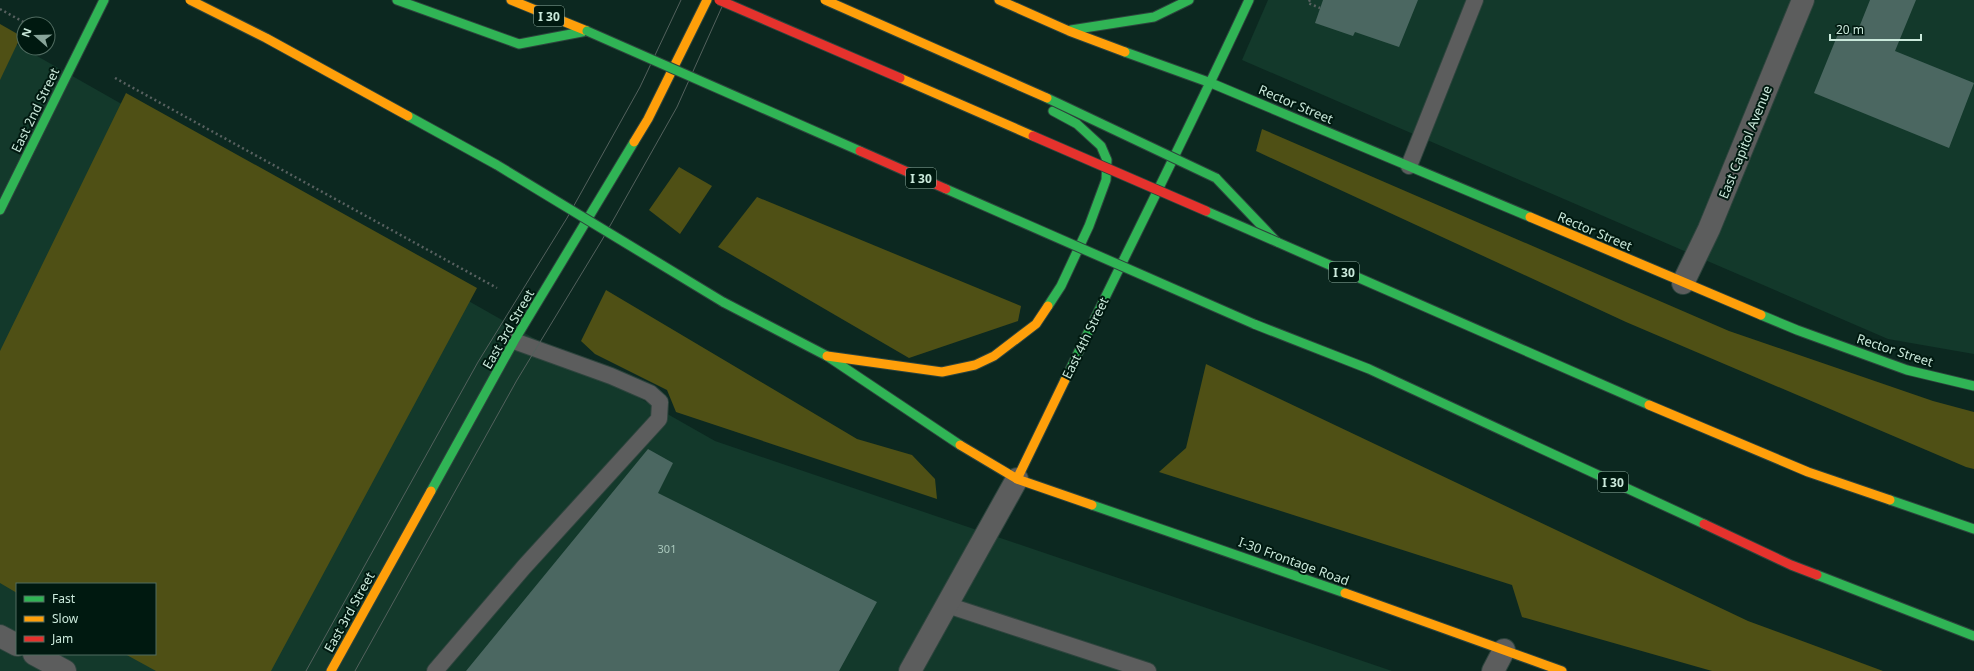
<svg xmlns="http://www.w3.org/2000/svg" width="1974" height="671" viewBox="0 0 1974 671" font-family="'Noto Sans',sans-serif">
<style>
.built{fill:#13392b;fill-rule:evenodd}
.green{fill:#4f5015}
.building{fill:#4b6761}
.lines{fill:none;stroke-linecap:round;stroke-linejoin:round}
.lane-casing{stroke:#2d443d;stroke-width:18}
.street-casing{stroke:#2d443d;stroke-width:24}
.fast-casing{stroke:#2d443d;stroke-width:11}
.slow-casing{stroke:#2d443d;stroke-width:11}
.jam-casing{stroke:#2d443d;stroke-width:11}
.path{stroke:#586160;stroke-width:2.5;stroke-dasharray:2 3;stroke-linecap:butt}
.lane{stroke:#5c5d5d;stroke-width:16}
.street{stroke:#5c5d5d;stroke-width:22}
.fast{stroke:#30b455;stroke-width:9}
.slow{stroke:#ff9f0a;stroke-width:9}
.jam{stroke:#e5322d;stroke-width:9}
.tram{stroke:#53615d;stroke-width:1}
.fast-bridge-casing{stroke:#2d443d;stroke-width:11;stroke-linecap:butt}
.slow-bridge-casing{stroke:#2d443d;stroke-width:11;stroke-linecap:butt}
.jam-bridge-casing{stroke:#2d443d;stroke-width:11;stroke-linecap:butt}
.fast-bridge{stroke:#30b455;stroke-width:9}
.slow-bridge{stroke:#ff9f0a;stroke-width:9}
.jam-bridge{stroke:#e5322d;stroke-width:9}
.labels{text-anchor:middle;dominant-baseline:central;stroke-width:4;stroke-linejoin:round;paint-order:stroke}
.number-label{font-size:11px;fill:#aac8bc}
.shield{fill:#001910;stroke:#8dab9e;stroke-width:1}
.shield-label{font-size:12px;font-weight:bold;fill:#cae9db}
.street-label{font-size:13px;fill:#cae9db;stroke:#001910}
</style>
<rect width="100%" height="100%" fill="#0c2820"/>
<g class="built">
<path d="M1268,0H1974V354L1888,339L1242,60Z"/>
<path d="M0,35L715,441L1392,671H0ZM17,584H155V654H17Z"/>
</g>
<g class="green">
<path d="M0,24L21,36L0,80Z"/>
<path d="M126,93L477,288L271,671H156L125,654H155V584H17V593L0,583V351Z"/>
<path d="M1262,129L1729,331L1933,401L1974,412V469L1966,467L1626,322L1256,151Z"/>
<path d="M679,167L712,186L680,234L649,210Z"/>
<path d="M757,197L1021,306L1018,321L909,358L718,247Z"/>
<path d="M606,290L857,439L912,455L935,479L937,499L676,412L667,390L595,354L581,341Z"/>
<path d="M1206,364L1748,621L1883,671H1712L1522,617L1512,585L1159,472L1186,448Z"/>
</g>
<g class="building">
<path d="M1323,0H1418L1399,47L1355,32L1353,36L1315,23Z"/>
<path d="M1870,0H1916L1895,51L1974,83L1949,148L1814,93L1840,29L1856,35Z"/>
<path d="M648,449L673,463L658,493L877,602L839,671H466Z"/>
</g>
<g class="lines">
<defs>
<g id="lane">
<path d="M1409,166L1475,0"/>
<path d="M947,605L1148,671"/>
<path d="M435,671L524,567L659,419L660,402L650,393L611,376L514,341"/>
</g>
<g id="street">
<path d="M1683,283L1709,229L1803,0"/>
<path d="M0,636L17,645"/>
<path d="M34,654L65,671"/>
<path d="M910,671L1017,479"/>
<path d="M1493,671L1504,650"/>
</g>
<g id="fast">
<path d="M397,0L519,44L587,31"/>
<path d="M1071,30L1154,17L1189,0"/>
<path d="M1125,52L1211,83"/>
<path d="M1211,83L1530,217"/>
<path d="M1216,178L1277,242L1649,405"/>
<path d="M0,210L104,0"/>
<path d="M723,302L827,356L960,445"/>
<path d="M1048,306L1061,286L1089,226L1106,180L1107,160L1101,146L1077,124L1053,111"/>
<path d="M1761,315L1797,330L1907,370L1974,386"/>
<path d="M1254,324L1369,369L1704,524"/>
<path d="M1065,380C1126,253 1190,128 1249,0"/>
<path d="M431,491L514,341L634,142"/>
<path d="M1890,500L1974,529"/>
<path d="M1092,505L1345,593"/>
<path d="M1817,575L1974,636"/>
</g>
<g id="slow">
<path d="M511,0L587,31"/>
<path d="M999,0L1069,31L1125,52"/>
<path d="M634,142L648,119L707,0"/>
<path d="M1530,217L1761,315"/>
<path d="M827,356L942,372L975,365L994,356L1036,324L1048,306"/>
<path d="M1065,380L1017,479L1092,505"/>
<path d="M1649,405L1808,472L1890,500"/>
<path d="M960,445L1017,479"/>
<path d="M1345,593L1562,671"/>
<path d="M331,671L431,491"/>
</g>
<path id="jam" d="M1704,524L1791,565L1817,575"/>
</defs>
<use href="#lane" class="lane-casing"/>
<use href="#street" class="street-casing"/>
<use href="#fast" class="fast-casing"/>
<use href="#slow" class="slow-casing"/>
<use href="#jam" class="jam-casing"/>
<g class="path">
<path d="M1310,0L1308,3L1320,8"/>
<path d="M0,9L27,24"/>
<path d="M115,78L497,288"/>
</g>
<use href="#lane" class="lane"/>
<use href="#street" class="street"/>
<use href="#fast" class="fast"/>
<use href="#slow" class="slow"/>
<use href="#jam" class="jam"/>
<g class="tram">
<path d="M306,671L478,362L567,218L640,87L681,0"/>
<path d="M355,671L517,380L602,240L677,107L725,0"/>
</g>
<defs>
<g id="fast-bridge">
<path d="M587,31L860,151"/>
<path d="M1047,98L1216,178"/>
<path d="M408,116L497,165L723,302"/>
<path d="M946,189L1254,324"/>
<path d="M1206,211L1277,242"/>
</g>
<g id="slow-bridge">
<path d="M190,0L266,38L408,116"/>
<path d="M825,0L1047,98"/>
<path d="M900,78L1033,136"/>
</g>
<g id="jam-bridge">
<path d="M719,0L900,78"/>
<path d="M1033,136L1206,211"/>
<path d="M860,151L946,189"/>
</g>
</defs>
<use href="#fast-bridge" class="fast-bridge-casing"/>
<use href="#slow-bridge" class="slow-bridge-casing"/>
<use href="#jam-bridge" class="jam-bridge-casing"/>
<use href="#fast-bridge" class="fast-bridge"/>
<use href="#slow-bridge" class="slow-bridge"/>
<use href="#jam-bridge" class="jam-bridge"/>
</g>
<g class="labels">
<g class="number-label">
<text x="667" y="548">301</text>
</g>
<g class="shield">
<rect x="534" y="6" width="30" height="20" rx="3"/>
<rect x="906" y="168" width="30" height="20" rx="3"/>
<rect x="1329" y="262" width="30" height="20" rx="3"/>
<rect x="1598" y="472" width="30" height="20" rx="3"/>
</g>
<g class="shield-label">
<text x="549" y="16">I 30</text>
<text x="921" y="178">I 30</text>
<text x="1344" y="272">I 30</text>
<text x="1613" y="482">I 30</text>
</g>
<g class="street-label">
<text transform="translate(1296 104) rotate(23)">Rector Street</text>
<text transform="translate(35 110) rotate(-64)">East 2nd Street</text>
<text transform="translate(1745 142) rotate(-68)">East Capitol Avenue</text>
<text transform="translate(1595 231) rotate(23)">Rector Street</text>
<text transform="translate(508 329) rotate(-60)">East 3rd Street</text>
<text transform="translate(1085 338) rotate(-64)">East 4th Street</text>
<text transform="translate(1895 350) rotate(18)">Rector Street</text>
<text transform="translate(1294 561) rotate(20)">I-30 Frontage Road</text>
<text transform="translate(349 612) rotate(-61)">East 3rd Street</text>
</g>
</g>
<rect x="16" y="583" width="140" height="72" fill="#001910" stroke="#516c61"/>
<rect x="24" y="596" width="20" height="6" fill="#30b455" stroke="#516c61"/>
<text x="52" y="603" font-size="12" fill="#cae9db">Fast</text>
<rect x="24" y="616" width="20" height="6" fill="#ff9f0a" stroke="#516c61"/>
<text x="52" y="623" font-size="12" fill="#cae9db">Slow</text>
<rect x="24" y="636" width="20" height="6" fill="#e5322d" stroke="#516c61"/>
<text x="52" y="643" font-size="12" fill="#cae9db">Jam</text>
<g transform="translate(36 36) rotate(290)"><circle r="19" fill="#001910" stroke="#516c61"/>
<path d="M0-3L7 15L0 10L-7 15Z" fill="#88a59a"/>
<text y="-6" font-size="11" font-weight="bold" text-anchor="middle" fill="#cae9db">N</text>
</g>
<path d="M1830 34v6h91v-6" fill="none" stroke="#cae9db" stroke-width="2"/>
<text x="1836" y="34" font-size="12" fill="#cae9db" stroke="#001910" stroke-width="3" paint-order="stroke">20 m</text>
</svg>
